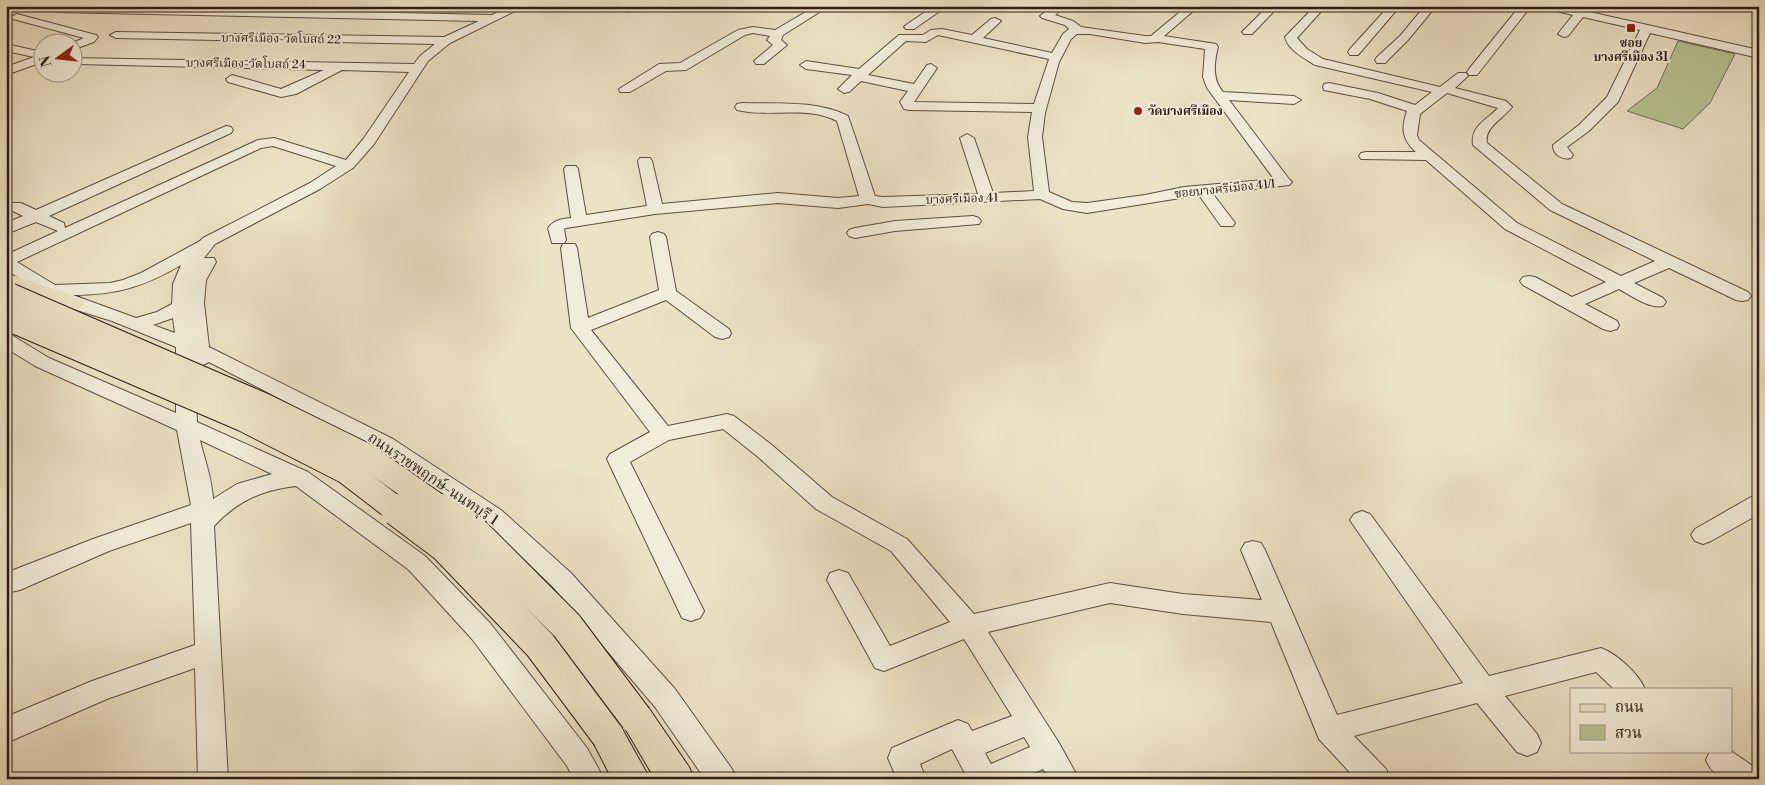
<svg xmlns="http://www.w3.org/2000/svg" width="1765" height="785" viewBox="0 0 1765 785" font-family="'Libre Bodoni','Noto Serif Thai',serif">
<style>
.green{fill:#b8c394;stroke:#727054}
.lines{fill:none;stroke-linecap:round;stroke-linejoin:round}
.minor-casing{stroke:#5c4e41;stroke-width:2}
.major-casing{stroke:#2c1d15;stroke-width:2}
.minor{fill:#f2edda;fill-rule:evenodd}
.major{fill:#ebe3c6;fill-rule:evenodd}
.major-bridge-far2-casing{stroke:#2c1d15;stroke-width:21;stroke-linecap:butt}
.major-bridge-far1-casing{stroke:#2c1d15;stroke-width:27;stroke-linecap:butt}
.major-bridge-casing{stroke:#2c1d15;stroke-width:34;stroke-linecap:butt}
.major-bridge-far2{stroke:#ebe3c6;stroke-width:19}
.major-bridge-far1{stroke:#ebe3c6;stroke-width:25}
.major-bridge{stroke:#ebe3c6;stroke-width:32}
.poi-dot{fill:#8f2418;stroke:#f2edda;stroke-width:2}
.labels{text-anchor:middle;dominant-baseline:central;stroke-width:4;stroke-linejoin:round;paint-order:stroke}
.far-street-label{font-size:12px;fill:#2c1d15;stroke:#f2edda}
.far-poi-label{font-size:12px;font-weight:bold;fill:#2c1d15;stroke:#f2edda}
.street-label{font-size:15px;fill:#2c1d15;stroke:#f2edda}
</style>
<rect width="100%" height="100%" fill="#ebe3c6"/>
<filter id="stains"><feTurbulence type="fractalNoise" baseFrequency=".004" numOctaves="4"/><feColorMatrix values="0 0 0 0 .2 0 0 0 0 .09 0 0 0 0 .02 0 0 0 .5 -.17"/></filter>
<radialGradient id="worn" r=".72"><stop offset=".6" stop-color="#630" stop-opacity="0"/><stop offset="1" stop-color="#630" stop-opacity=".3"/></radialGradient>
<path class="green" d="M1678,41L1735,54L1710,103L1683,129L1627,111L1657,88Z"/>
<g class="lines">
<defs>
<g id="minor">
<path d="M54,6L492,15L511,6H525L450,43L428,61L374,144L353,168L320,189L215,244L204,258H214L216,262L206,280L204,303L209,347L393,439L501,510L571,573L675,689L732,769L736,779H705L655,707L553,587L485,522L377,449L209,362L201,366L195,365L197,422L308,472L425,556L490,623L587,748L604,779H574L567,766L472,639L409,570L296,486C262,490 237,501 214,526L228,779H198L195,668L107,699L6,743V717L92,681L195,645L191,523L109,551L20,590L6,593V573L93,539L191,505L177,430L35,366L6,348V334L13,336L49,358L176,413V347L112,321L67,307L6,270V255L58,231L36,222L6,234V223L23,216L9,209L7,206L9,203H21L36,210L226,126L231,127L233,130L231,133L49,216L64,223L65,228L258,140L274,138L346,160L364,138L409,72L342,70L296,94L281,97L228,82L226,79L232,75L281,89L324,70L77,64L73,63L72,58L414,64L420,56L435,44L116,38L110,35L116,32L444,37L479,21L56,12L51,9ZM273,146L336,166L310,183L203,238L200,241L141,273L123,280L110,283L55,285L17,262L261,148ZM181,265L173,284L172,304L157,312L136,318L73,295C115,295 144,287 181,265ZM173,318L175,333L153,325ZM200,440L272,474L237,484L213,499C212,479 205,461 200,440Z"/>
<path d="M626,6H639L629,12L624,9Z"/>
<path d="M816,6H829L783,35L781,40L787,45L764,64H756L754,61L773,45L767,40L770,36L753,33L745,35L686,70L666,71L630,92H620L619,89L659,64L680,63L738,30L753,27L775,30Z"/>
<path d="M934,6H947L914,29H906L904,27L906,25Z"/>
<path d="M1009,6L1003,10L998,7V6Z"/>
<path d="M1053,6H1066L1055,15L1073,21L1081,27L1145,36H1151L1187,6H1199L1164,36L1216,44L1218,47C1214,63 1212,79 1223,92L1294,96L1301,100L1294,104L1229,100L1289,179L1292,182L1289,185L1213,194L1235,223L1233,226H1221L1199,195L1087,213L1063,209L1040,199L883,207L868,204L838,208L778,203L655,214L566,228L564,229L566,240L564,243H552L548,228C554,220 561,219 571,218L564,169L566,166H576L578,169L586,215L647,206L638,161L640,158H650L652,161L662,204L778,193L838,198L859,196L837,121C807,105 769,118 737,110L735,107L737,104L742,103C776,104 817,100 848,116L875,196L883,197L978,194L960,138L967,134L974,138L993,193L1034,191L1028,137L1032,112L909,110L904,109L900,102L908,91L861,81L849,92L844,93L838,89L852,75L806,69L800,65L806,61L859,69L899,35H923L931,30L942,29L972,35L991,19L995,18L1001,21L983,38L1052,53L1063,34L1069,29L1065,25L1042,18L1040,16ZM1077,34H1090L1145,43L1158,42L1205,49L1203,77L1207,88L1274,179L1184,187L1145,195L1087,203L1072,202L1049,192L1042,137L1045,113L1059,62L1071,39ZM938,35L1049,59L1034,104L914,102L937,68L931,64L927,65L914,84L868,75L906,41L926,42Z"/>
<path d="M1268,6H1279L1252,34H1244L1242,32Z"/>
<path d="M1315,6H1326L1297,38L1307,49L1323,59L1440,87L1458,73H1466L1468,76L1455,88L1506,101L1512,107C1503,119 1484,127 1487,143L1562,204L1748,292L1751,296L1748,300L1742,301L1736,300L1669,268L1634,283L1663,298L1666,302L1663,306C1649,309 1632,296 1619,289L1585,304L1617,321L1619,325L1617,329L1610,331L1603,329L1523,285L1520,281L1523,277L1529,276L1535,277L1572,297L1606,282L1505,229L1426,160L1361,159L1359,156L1361,153L1366,152H1416C1402,140 1401,128 1407,111L1370,99L1324,90L1323,87L1324,84L1329,83L1378,93L1415,105L1432,92L1315,65C1304,58 1288,50 1285,37ZM1447,93L1498,108C1487,120 1470,126 1473,145L1550,210L1655,261L1621,276L1517,223L1419,140L1417,135L1420,114Z"/>
<path d="M1389,6H1400L1358,55H1350L1348,52L1350,49Z"/>
<path d="M1425,6H1436L1408,40L1385,63H1377L1375,60L1377,57L1400,36Z"/>
<path d="M1520,6H1531L1477,75H1469L1467,72L1469,69Z"/>
<path d="M1542,6H1563L1759,50V58L1650,33L1618,102L1589,131L1567,147L1573,155L1571,158C1562,160 1553,155 1553,145L1579,125L1607,97L1640,30L1583,17L1568,36L1564,37L1558,34L1573,15L1543,8Z"/>
<path d="M17,14L96,35L98,37L94,42L72,50V43L84,38L13,19L11,17Z"/>
<path d="M6,44L42,52V62L6,75V67L34,57L6,51Z"/>
<path d="M973,216L979,218L981,221L979,224L895,231L855,238L849,236L847,233L849,230L855,228L895,221Z"/>
<path d="M658,232L664,234L666,237L676,291L729,329L731,333L729,337L722,339L715,337L666,300L591,330L668,426L727,414L734,416L773,446L832,497L907,539L974,614L1110,583L1183,594L1262,600L1241,550L1245,543L1253,541L1261,543L1265,550L1337,715L1463,683L1354,526L1350,520L1354,514L1362,511L1370,514L1489,676L1601,648C1617,654 1638,673 1645,689H1614L1596,672L1505,696L1537,734L1541,743L1537,752L1527,756L1517,752L1477,703L1354,736L1386,769L1390,779H1356L1319,739L1271,622L1183,614L1110,603L988,632L1059,743L1079,779H1049L1043,769L1022,779H968L952,749L920,764L926,779H897L888,758L892,748L958,720L968,724L972,731L1012,716L964,639L884,671L875,668L827,580L830,573L839,570L848,573L890,646L950,622L891,551L816,509L757,456L723,429L669,440L630,462L704,611L700,618L691,621L682,618L607,459L610,454L650,432L571,328L561,248L563,244H575L577,248L588,318L659,290L650,237L652,234ZM1024,737L1030,747L991,764L985,753Z"/>
<path d="M1759,495V514L1711,541L1703,544L1695,541L1691,535L1695,529L1751,497Z"/>
<path d="M1710,751H1731L1757,769L1759,779C1736,779 1716,784 1706,760Z"/>
</g>
<g id="major">
<path d="M6,273L81,298L84,303L81,308L73,310L6,286Z"/>
<path d="M636,702L648,707L689,767L694,779H655L619,718L624,707Z"/>
<path d="M608,720L620,725L650,779H612L590,736L596,725Z"/>
</g>
</defs>
<use href="#minor" class="minor-casing"/>
<use href="#major" class="major-casing"/>
<use href="#minor" class="minor"/>
<use href="#major" class="major"/>
<defs>
<path id="major-bridge-far2" d="M6,294L12,297"/>
<g id="major-bridge-far1">
<path d="M10,296L264,406L366,456L444,511"/>
<path d="M6,317L244,419L346,471L398,511"/>
</g>
<g id="major-bridge">
<path d="M397,510L445,546L540,645L608,736"/>
<path d="M442,510L471,530L567,626L636,718"/>
</g>
</defs>
<use href="#major-bridge-far2" class="major-bridge-far2-casing"/>
<use href="#major-bridge-far1" class="major-bridge-far1-casing"/>
<use href="#major-bridge" class="major-bridge-casing"/>
<use href="#major-bridge-far2" class="major-bridge-far2"/>
<use href="#major-bridge-far1" class="major-bridge-far1"/>
<use href="#major-bridge" class="major-bridge"/>
</g>
<g class="poi-dot">
<rect x="1626" y="23" width="10" height="10" rx="2.5"/>
<circle cx="1138" cy="111" r="5"/>
</g>
<g class="labels">
<g class="far-street-label">
<text transform="translate(281 39) rotate(1)">บางศรีเมือง-วัดโบสถ์ 22</text>
<text transform="translate(246 64) rotate(1)">บางศรีเมือง-วัดโบสถ์ 24</text>
<text transform="translate(1225 189) rotate(-6)">ซอยบางศรีเมือง 41/1</text>
<text transform="translate(962 199) rotate(-2)">บางศรีเมือง 41</text>
</g>
<g class="far-poi-label">
<text x="1631" y="43">ซอย<tspan x="1631" dy="14">บางศรีเมือง 31</tspan></text>
<text x="1148" y="111" text-anchor="start">วัดบางศรีเมือง</text>
</g>
<g class="street-label">
<text transform="translate(433 479) rotate(34)">ถนนราชพฤกษ์-นนทบุรี 1</text>
</g>
</g>
<rect width="1765" height="785" fill="none" stroke="#ebe3c6" stroke-width="25"/>
<rect x="8" y="8" width="1750" height="770" fill="none" stroke="#2c1d15" stroke-width="2.5"/>
<rect x="12" y="12" width="1740" height="760" fill="none" stroke="#2c1d15"/>
<rect x="1570" y="688" width="162" height="65" fill="#f2edda" stroke="#a39a8b"/>
<rect x="1580" y="704" width="25" height="8" fill="#ebe3c6" stroke="#a39a8b"/>
<text x="1615" y="712" font-size="15" fill="#2c1d15">ถนน</text>
<rect x="1580" y="725" width="25" height="15" fill="#b8c394" stroke="#a39a8b"/>
<text x="1615" y="738" font-size="15" fill="#2c1d15">สวน</text>
<g transform="translate(58 58) rotate(255)"><circle r="24" fill="#f2edda" stroke="#a39a8b"/>
<path d="M0-4L9 19L0 12L-9 19Z" fill="#8f2418"/>
<text y="-8" font-size="14" font-weight="bold" text-anchor="middle" fill="#2c1d15">N</text>
</g>
<rect width="100%" height="100%" filter="url(#stains)"/>
<rect width="100%" height="100%" fill="url(#worn)"/>
</svg>
